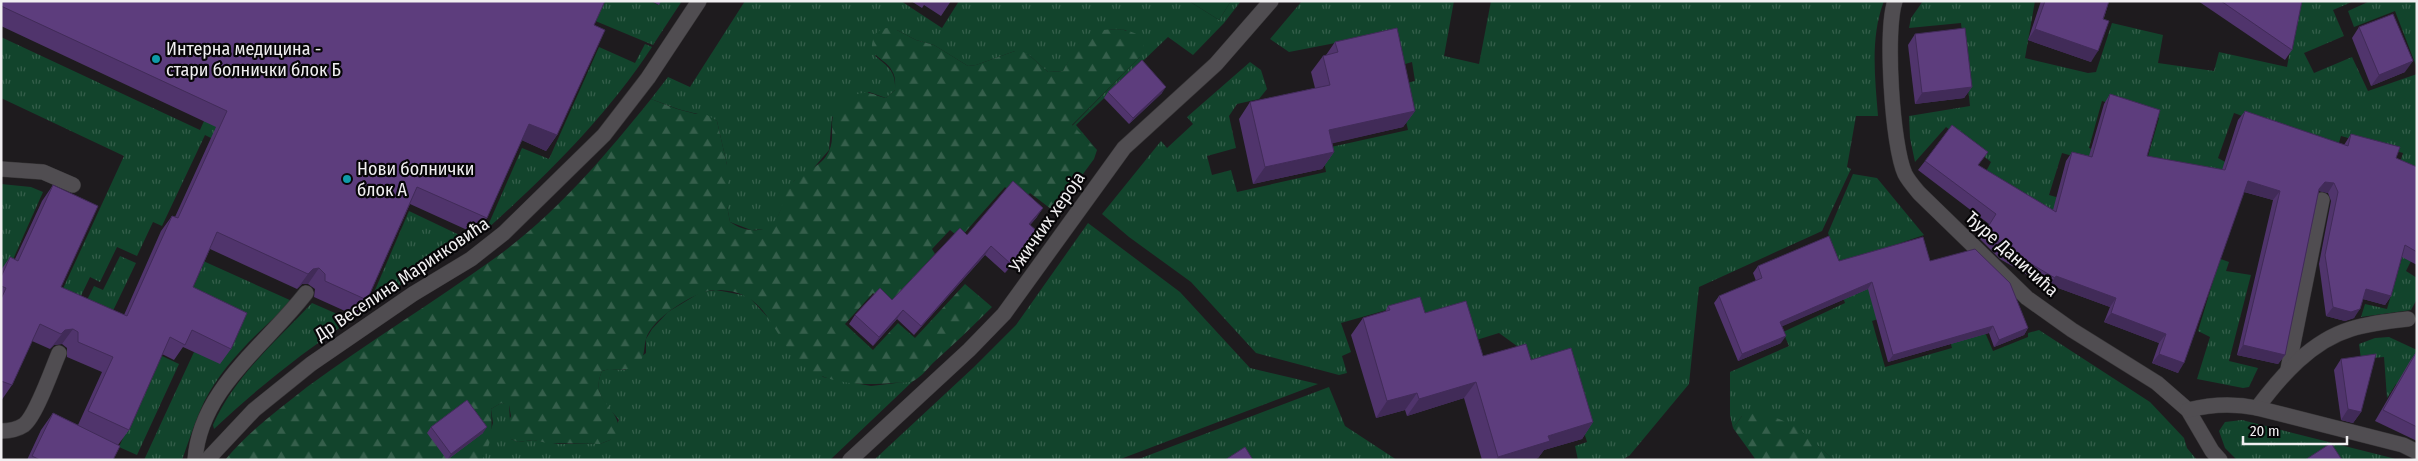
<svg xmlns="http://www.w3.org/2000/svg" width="2418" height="461" viewBox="0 0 2418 461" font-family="'Fira Sans Condensed',sans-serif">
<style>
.grass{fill:url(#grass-tufts)}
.forest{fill:url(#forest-firs)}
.green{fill:#12442c}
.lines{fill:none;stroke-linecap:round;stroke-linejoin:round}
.service-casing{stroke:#373537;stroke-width:16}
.minor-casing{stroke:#373537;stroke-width:16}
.service{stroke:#504d51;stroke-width:15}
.minor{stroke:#504d51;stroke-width:15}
.wall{fill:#50346c}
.shaded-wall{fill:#412b58}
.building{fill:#5d3d7d;stroke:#412b58}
.culture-dot{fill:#0f9aa8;stroke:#070608;stroke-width:2}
.labels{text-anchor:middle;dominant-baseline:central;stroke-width:4.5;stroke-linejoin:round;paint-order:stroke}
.poi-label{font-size:18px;fill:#f1eff1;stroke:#070608;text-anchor:start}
.street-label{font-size:18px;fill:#f1eff1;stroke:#070608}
</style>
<defs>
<pattern id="grass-tufts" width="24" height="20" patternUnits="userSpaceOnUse" patternTransform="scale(1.25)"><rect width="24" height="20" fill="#12442c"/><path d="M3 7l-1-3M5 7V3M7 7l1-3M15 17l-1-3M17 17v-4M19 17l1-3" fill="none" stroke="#355f4b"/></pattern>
<pattern id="forest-firs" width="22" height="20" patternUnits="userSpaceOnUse" patternTransform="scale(1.25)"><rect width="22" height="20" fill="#12442c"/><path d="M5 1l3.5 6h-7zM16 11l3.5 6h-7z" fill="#355f4b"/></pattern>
</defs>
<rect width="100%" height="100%" fill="#1e1b1e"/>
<g class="grass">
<path d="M601,1H651L658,5L660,1H682L653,45L593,20Z"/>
<path d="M745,1H901L942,28L959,1H1189L1219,20L1231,1H1241L1224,23L1193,55L1168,37L1076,125L1097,150L1072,126L1140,57L1126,30L1111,29L1079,43L1063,71L1048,72L1029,55L1015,51L976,65L968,66L934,45L916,40L897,30L875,56C889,67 896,72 895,90L886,98L869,92L832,117L829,150L811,171L794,181L775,223L767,229L751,230L730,222L727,206V165L717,121C704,113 693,114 678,109C669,106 660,102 651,99L668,77L690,87Z"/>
<path d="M1302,1H1454L1444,56L1479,64L1491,1H1884C1870,37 1875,78 1878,116H1856L1847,167L1851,169L1822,231L1699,287L1689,384L1630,455L1622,460H1578L1575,446L1587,442L1580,419L1527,366L1521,349L1499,333L1470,342L1417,322L1411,303L1341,323L1351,352L1342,356L1347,373L1339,375L1256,353L1191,282L1129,237L1102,214L1161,141L1167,148L1193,124L1187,117L1250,62L1261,70L1267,89L1259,99L1237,104L1229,116L1236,148L1207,156L1212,175L1231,170L1237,192L1326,172L1322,149L1408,130L1398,85L1415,81L1412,62L1395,67L1387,33L1289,52L1270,39Z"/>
<path d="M1923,1H2035L2025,58L2088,73L2096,72L2112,23L2163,35L2158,63L2214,71L2219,52L2287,67L2299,1H2354L2333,10L2344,36L2304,53L2314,73L2352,57L2368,91L2417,74V178L2398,169L2403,153L2341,136L2331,169L2307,139L2234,113L2218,158L2227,163L2215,257L2229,262L2226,271L2251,275L2229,361L2258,368L2249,387L2243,388L2197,379L2210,337L2198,331L2217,268L2147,160L2159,118L2102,101L2089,148L2102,152L2098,163L2062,153L2049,195L2095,208L2099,236L1982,179L1991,162L1946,127L1915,162L1910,138L1909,116L1970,106L1961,23L1909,28L1911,18Z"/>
<path d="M2370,1H2417V68L2395,11L2354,27L2348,11Z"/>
<path d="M1,37L200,130L216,94L233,149L205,135L162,226L153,222L137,256L117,247L100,282L90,277L78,302L61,293L124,156L1,98Z"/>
<path d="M645,44L652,47C606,117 548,174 486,230L522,148L549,159L599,47L635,63Z"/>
<path d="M1853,174L1877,178L1924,235L1868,254L1887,316L1872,321L1885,367L1952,348L1947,329L1975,309L1993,351L2028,337V333L2039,330L2150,402L2184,438L2187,448L2197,460H1834L1818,446L1742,416L1733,428L1730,415V372L1789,346L1783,332L1845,303L1839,286L1846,282L1828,233Z"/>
<path d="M1,184L31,187L43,192L7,273L1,271Z"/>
<path d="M409,211L472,241L369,304Z"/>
<path d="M1088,223L1180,292L1250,368L1318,384L1118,460H874L974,367L1016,325Z"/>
<path d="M2407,241L2417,249L2406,271L2417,278V299L2411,310L2361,317L2365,304L2387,309Z"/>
<path d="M120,256L136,263L110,317L85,304L94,286L103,290Z"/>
<path d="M201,260L292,301C260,331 224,362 204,402C195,421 189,441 182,460H144L194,352L183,301Z"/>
<path d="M716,290L748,296L823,377L871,386L913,381L830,460H482L493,423L491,409L501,403L509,404L511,439L518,442L533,440L559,444H600L610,440L619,420C606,404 592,393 602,371L609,369L625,370L646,353V339L652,329L668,312L701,292Z"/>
<path d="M312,303L351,320C302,353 256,389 214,429L213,425C234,377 276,341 312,303Z"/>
<path d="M2389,337L2417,350V394L2396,384L2387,398L2384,357L2361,359L2359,344L2375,338Z"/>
<path d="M160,355L179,364L137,455L119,447Z"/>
<path d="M1329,387L1345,426L1397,460H1136Z"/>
<path d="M2242,420L2392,458L2398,460H2332L2325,448L2305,460H2237L2225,448L2219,431L2225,422Z"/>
</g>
<g class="forest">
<path d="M887,28L897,30L916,40L934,45L968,66L976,65L1015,51H1022L1029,55L1048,72L1063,71C1070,59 1075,43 1087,35C1105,25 1157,26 1140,57L1072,125L1097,150L1094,159L1055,212L1030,193L1022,201L1005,187L960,238L950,230L932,249L935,254L887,306L873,293L845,324L873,350L898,323L915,338L965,284L992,307C973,326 954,344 934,362C928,368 922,376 915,380C909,384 899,382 892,383C858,386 814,384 791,353C768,322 762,289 714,290C695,291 651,319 646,339C643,350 646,359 635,366C624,373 613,367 602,371C589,401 618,405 619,430L610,440L600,444L547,443L533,440L518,442L511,439L506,427L511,416L509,405L501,403L491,409C492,428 493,442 482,460H225C249,431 278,410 307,387C368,342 433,303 495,258C555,215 605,156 651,99L677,109L696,114L704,113L717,121L727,165V206L730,222C739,228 748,231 758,230C785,227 779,196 794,181C805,170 821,168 829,151C838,132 822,111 849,98C855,95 861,92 868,93C873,93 879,97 886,98L895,90C895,83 896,77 892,71C887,59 867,57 873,40C875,32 880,29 887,28Z"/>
<path d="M1761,411L1797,427L1834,460H1756L1733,428L1742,416Z"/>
</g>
<path class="green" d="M1189,1H1231L1219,20Z"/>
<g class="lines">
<defs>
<g id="service">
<path d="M1,169L43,172L73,185"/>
<path d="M2288,369L2322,200"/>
<path d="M2257,408C2281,376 2311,341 2351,329C2370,323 2389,321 2408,319"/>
<path d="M1,431C9,431 18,429 24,425C36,416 52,369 59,353"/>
<path d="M195,460C200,389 266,345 306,293"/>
</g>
<g id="minor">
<path d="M1895,1C1885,30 1892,146 1905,174C1908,180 1914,187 1919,193L2027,298L2072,330L2157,383L2188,410L2212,451L2220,460"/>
<path d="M2188,410C2212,404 2233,403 2257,408L2403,445L2417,452"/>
<path d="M207,460L254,410L311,364L413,294L471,259L504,233L604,135L648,78L699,1"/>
<path d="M850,460L969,350L1004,314L1124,148L1216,64L1271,1"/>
</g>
</defs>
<use href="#service" class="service-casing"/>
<use href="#minor" class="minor-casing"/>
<use href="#service" class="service"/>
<use href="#minor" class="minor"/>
</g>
<g class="wall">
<path d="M1,1L594,25L557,135L546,151L522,140L487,218L476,234L410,204L367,300L356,316L314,297L315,289L308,284H302L297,289L210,249L193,287L231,349L220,364L183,347L174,360L162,354L129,430L118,445L113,460H27L41,430L53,413L78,425L102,372L67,357V348L62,344L54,345L50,349L32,341L12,385L1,401V270L10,257L15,259L42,201L53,185L61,287L124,315L161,231L172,216L175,217L216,127L1,26Z"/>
<path d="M651,1H661L659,5Z"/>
<path d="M911,1H951L941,16L924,5L922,8Z"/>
<path d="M2041,1H2109L2091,62L2028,40Z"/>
<path d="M2198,1H2302L2292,50L2285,60Z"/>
<path d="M2359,27L2405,72L2371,86L2352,38Z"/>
<path d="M1915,34L1972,87L1964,98L1915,104L1908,45Z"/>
<path d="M1335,42L1415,111L1403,127L1332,143L1334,152L1322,169L1253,184L1239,119L1250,102L1315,88L1311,72L1323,56L1326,55Z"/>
<path d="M1108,92L1162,93L1129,124L1104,98Z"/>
<path d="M2110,94L2147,156L2222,170L2238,120L2245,111L2344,145L2351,134L2396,158L2417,167V265L2402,257L2391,296L2385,305L2363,299L2354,318L2345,321L2326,316L2319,264L2331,201L2328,193L2319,191L2285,355L2278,364L2237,355L2273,200L2244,192L2178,373L2152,363L2159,343L2104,322L2110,307L2050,285L2048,287L2000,259L1980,239L1989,224L1918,170L1925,161L1978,166L2053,210L2066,161L2072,152L2089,156L2104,104Z"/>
<path d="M1037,217L1030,225L1032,241L1005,273L985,255L914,335L897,319L873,346L849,324L855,315L892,300L967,235Z"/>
<path d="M1839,261H1930L2028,328L2024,335L1994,347L1989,333L1888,362L1868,289L1782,326L1781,343L1738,361L1714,303L1719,296L1756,281L1753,273L1758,266Z"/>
<path d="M1388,306L1425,313L1483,356L1531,360L1593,422L1582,439L1544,450L1538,458L1533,460H1482L1464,398L1407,416L1405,410L1376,418L1351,335L1363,318L1385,312Z"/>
<path d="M2417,351V441L2375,421L2410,361Z"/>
<path d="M2341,359L2361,412L2353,423L2341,420L2334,370Z"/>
<path d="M431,427L483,433L447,460L427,433Z"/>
</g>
<g class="shaded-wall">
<path d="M2035,29L2098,51L2091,62L2028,40Z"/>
<path d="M2413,61L2405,72L2371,86L2379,75Z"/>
<path d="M1166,87L1162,93L1129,124L1133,118Z"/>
<path d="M1972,87L1964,98L1915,104L1922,93Z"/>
<path d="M1415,111L1403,127L1317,147L1329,130Z"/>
<path d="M529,124L557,135L546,151L519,139Z"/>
<path d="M1334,152L1322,169L1253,184L1265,167Z"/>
<path d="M2248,181L2280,191L2273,200L2241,191Z"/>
<path d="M2325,182L2334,183L2328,193L2319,191V189Z"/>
<path d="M1043,208L1037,217L1023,233L1029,224Z"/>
<path d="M1038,232L1032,241L1005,273L1011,264Z"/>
<path d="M991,246L985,255L914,335L921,326Z"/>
<path d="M319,268L308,284H302L297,289L308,274L313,269Z"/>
<path d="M2056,276L2116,298L2110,307L2050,285Z"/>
<path d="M1872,282L1868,289L1776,329L1780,322Z"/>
<path d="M2366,289L2391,296L2385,305L2359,298Z"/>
<path d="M2333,307L2360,309L2354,318L2345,321L2326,316Z"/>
<path d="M903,310L897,319L873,346L879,337Z"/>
<path d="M2111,313L2166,334L2159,343L2104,322Z"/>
<path d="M1993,326L1989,333L1888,362L1893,355Z"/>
<path d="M2028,328L2024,335L1994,347L1999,340Z"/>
<path d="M73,329L62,344L54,345L50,349L65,330Z"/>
<path d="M1786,336L1781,343L1738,361L1742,354Z"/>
<path d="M2243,345L2285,355L2278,364L2237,355Z"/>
<path d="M2159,354L2184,363L2178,373L2152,363Z"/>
<path d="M1476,382L1464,398L1407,416L1419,399Z"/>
<path d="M1417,393L1405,410L1376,418L1387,401Z"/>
<path d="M2348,409L2361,412L2353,423L2341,420Z"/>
<path d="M1593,422L1582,439L1544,450L1538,458L1533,460H1496L1498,457L1548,436Z"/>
<path d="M487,427L483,433L447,460L451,454Z"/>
</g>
<g class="building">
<path d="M1,1H605L594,25L605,30L557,135L529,124L487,218L417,187L367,300L325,281V274L319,268L313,269L308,274L217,232L193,287L247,313L231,349L192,330L185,345L170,337L129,430L88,411L113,357L78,342V332L73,329L65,330L61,334L40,324L12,385L1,381V299L6,288L1,286V277L10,257L18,261L53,185L98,206L61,287L127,316L172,216L178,218L227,111L1,6Z"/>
<path d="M2045,1H2109L2103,19L2109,21L2098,51L2035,29Z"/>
<path d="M2221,1H2302L2292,50Z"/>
<path d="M2393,14L2413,61L2379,75L2359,27Z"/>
<path d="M1397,28L1415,111L1329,130L1334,152L1265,167L1250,102L1330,85L1323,56L1338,52L1335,42Z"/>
<path d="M1965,28L1972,87L1922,93L1915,34Z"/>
<path d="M1142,60L1166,87L1133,118L1108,92Z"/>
<path d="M2110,94L2160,110L2147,156L2225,170L2245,111L2348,146L2351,134L2400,147L2396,158L2417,167V252L2405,245L2391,296L2366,289L2360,309L2351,312L2333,307L2325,255L2338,192L2334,183L2325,182L2319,189L2285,355L2243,345L2280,191L2248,181L2184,363L2159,354L2166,334L2111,313L2116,298L2056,276L2055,278L2006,249L1986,230L1996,214L1925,161L1952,125L1988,152L1978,165L2056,212L2072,152L2092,157Z"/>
<path d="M1013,181L1043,208L1029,224L1038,232L1011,264L991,246L921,326L903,310L879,337L855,315L880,288L892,300L960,228L967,235Z"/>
<path d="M1829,236L1839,261L1923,237L1930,261L1975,249L2010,283L2028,328L1999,340L1993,326L1893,355L1872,282L1780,322L1786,336L1742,354L1719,296L1762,278L1758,266Z"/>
<path d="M1420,297L1425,313L1466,301L1483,356L1526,344L1531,360L1571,348L1593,422L1548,436L1550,441L1498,457L1476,382L1419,399L1417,393L1387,401L1363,318L1390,310L1388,306Z"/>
<path d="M2417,351V427L2383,410Z"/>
<path d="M2376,354L2361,412L2348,409L2341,359Z"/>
<path d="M467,400L487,427L451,454L431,427Z"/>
<path d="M53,413L120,446L113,460H40L32,456Z"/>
<path d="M2331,443L2342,460H2305Z"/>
<path d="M1245,447L1253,460H1225Z"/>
</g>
<g class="culture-dot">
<circle cx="156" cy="59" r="5"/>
<circle cx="347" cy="179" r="5"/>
</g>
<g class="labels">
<g class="poi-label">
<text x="166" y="49">Интерна медицина -<tspan x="166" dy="21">стари болнички блок Б</tspan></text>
<text x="357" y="169">Нови болнички<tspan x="357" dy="21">блок А</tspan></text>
</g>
<g class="street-label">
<text transform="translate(1047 222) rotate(-55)">Ужичких хероја</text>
<text transform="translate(2012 254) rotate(42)">Ђуре Даничића</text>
<text transform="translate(402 279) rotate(-34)">Др Веселина Маринковића</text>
</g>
</g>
<rect width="2418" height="461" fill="none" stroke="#f1eff1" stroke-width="5"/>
<path d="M2243 436v8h104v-8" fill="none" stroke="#f1eff1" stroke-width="2.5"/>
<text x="2250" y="436" font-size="15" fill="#f1eff1" stroke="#070608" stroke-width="4" paint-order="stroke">20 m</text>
</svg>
